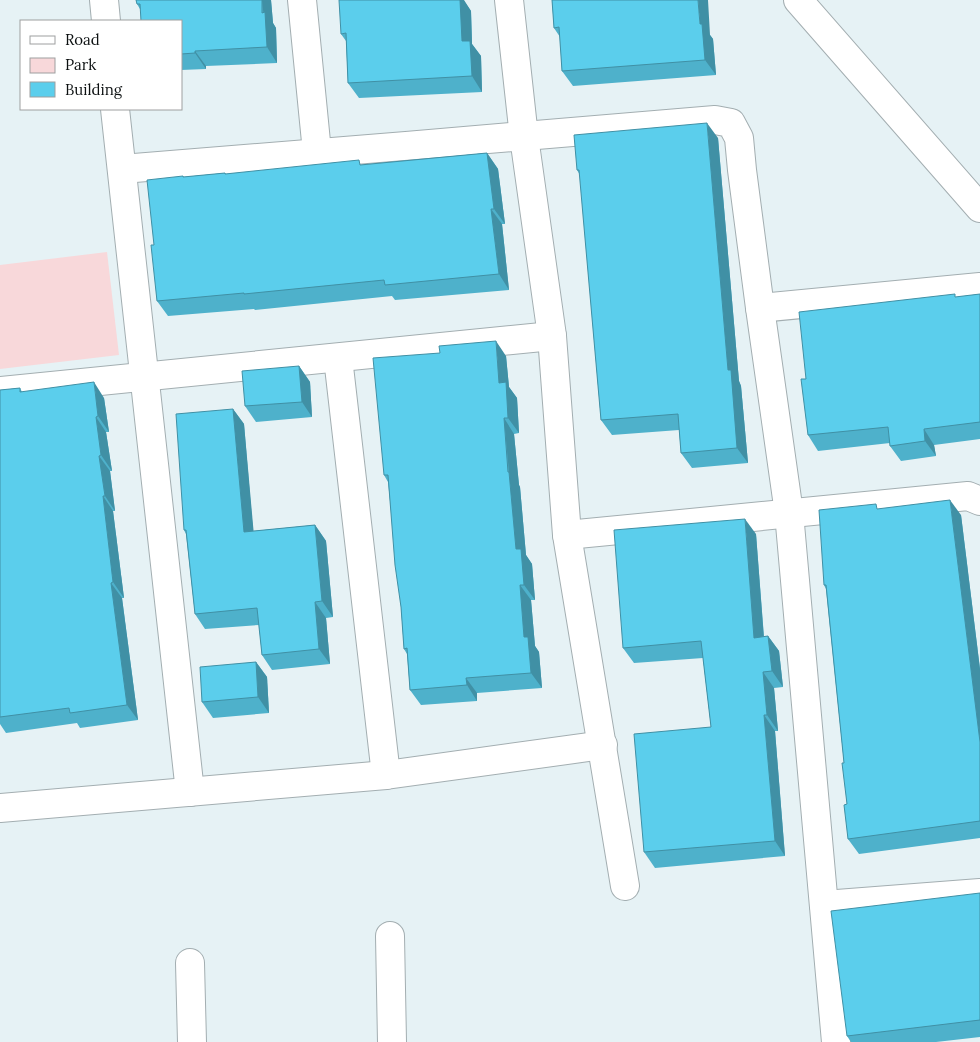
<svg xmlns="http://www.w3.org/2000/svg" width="980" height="1042" viewBox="0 0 980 1042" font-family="Lora,serif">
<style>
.green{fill:#f8d8da}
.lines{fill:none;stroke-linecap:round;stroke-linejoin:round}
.minor-casing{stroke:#a3aeb1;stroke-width:30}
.minor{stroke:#fff;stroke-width:28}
.wall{fill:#4eb1cb}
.shaded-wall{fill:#4090a5}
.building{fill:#5bceec;stroke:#4090a5}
</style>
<rect width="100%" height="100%" fill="#e6f2f5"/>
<path class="green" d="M107,252L119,355L0,369V265Z"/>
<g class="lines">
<defs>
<g id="minor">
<path d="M104,0L106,21"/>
<path d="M302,0L317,152"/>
<path d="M509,0L524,137L552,336L567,535L625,886"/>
<path d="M798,0L980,208"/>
<path d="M115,109L190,792"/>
<path d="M122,169C320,152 517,138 715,120L731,123L739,138L742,170L760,308L789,513L836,1042"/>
<path d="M760,308L980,287"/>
<path d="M338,358L386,775"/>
<path d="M0,391L552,336"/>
<path d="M567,535L968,496L980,501"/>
<path d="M0,808L386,775L603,745"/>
<path d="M824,905L980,893"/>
<path d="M390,936L392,1042"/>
<path d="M190,963L192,1042"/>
</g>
</defs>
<use href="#minor" class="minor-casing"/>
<use href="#minor" class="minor"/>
</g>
<g class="wall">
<path d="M136,0H271L273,23L276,28L277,63L206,66V69L181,70V21L140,9L137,4Z"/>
<path d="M552,0L710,35L713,39L716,75L573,86L562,71L560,37L554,28Z"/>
<path d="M464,1L471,11L472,44L481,56L482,92L359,98L348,83L346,41L341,34Z"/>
<path d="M718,138L739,381L741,386L748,463L692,468L681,453L679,430L612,435L601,420L580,175L577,170Z"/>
<path d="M487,153L498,169L505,224H502L509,290L395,300L392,296L255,310L254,309L168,316L157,301L154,245L183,176L184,177L225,173L226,174L362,165Z"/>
<path d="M980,294V439L934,445L936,456L901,461L890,446V443L818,451L808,435L806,379L957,297Z"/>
<path d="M506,356L509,387L517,398L519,433L514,434L519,485L520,487L526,555L532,564L535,600H531L535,646L539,652L542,688L477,693V701L421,705L410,690L407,654L404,649L401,607L388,482L384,475Z"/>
<path d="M299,366L310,382L312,417L256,422L245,406Z"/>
<path d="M20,388L22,392L104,398L109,432H106L112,471H110L115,511H113L124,598H122L138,720L80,728L77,723L6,733L0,724V390Z"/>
<path d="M233,409L244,424L253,531L315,525L326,541L333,617L326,618L330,664L272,670L262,655L259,625L205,629L195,614L186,534L184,530Z"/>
<path d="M879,509L961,515L980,669V838L859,854L848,839L847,804L844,763L826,589L824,585Z"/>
<path d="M756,534L764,637L768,636L779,651L783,687L774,688L778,731H775L785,856L655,868L644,852L711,727L703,658L634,663L623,648Z"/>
<path d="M256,662L267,677L269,713L213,718L202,702Z"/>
<path d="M980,893V1037L936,1042H851L847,1036Z"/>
</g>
<g class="shaded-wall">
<path d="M262,0H271L273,23L276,28L277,63L267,47Z"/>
<path d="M456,0H464L471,11L472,44L481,56L482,92L472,76L462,41Z"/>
<path d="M698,0H708L710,35L713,39L716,75L705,60L700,24Z"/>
<path d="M195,51L206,66V69L195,53Z"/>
<path d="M707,123L718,138L739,381L741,386L748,463L737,448L728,370Z"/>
<path d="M487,153L498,169L505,224L494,209Z"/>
<path d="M491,209L502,224L509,290L499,274Z"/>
<path d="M496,341L506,356L509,387L517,398L519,433L508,418L499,383Z"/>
<path d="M299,366L310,382L312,417L302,402Z"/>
<path d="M94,382L104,398L109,432L98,416Z"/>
<path d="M233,409L244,424L255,547L244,532Z"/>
<path d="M96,417L106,432L112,471L101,455Z"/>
<path d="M504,418L514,434L519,485L520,487L526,555L532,564L535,600L524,585L516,549Z"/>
<path d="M924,429L934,445L936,456L925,441Z"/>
<path d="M99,456L110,471L115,511L105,496Z"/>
<path d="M103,496L113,511L124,598L113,582Z"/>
<path d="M950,500L961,515L980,669V742Z"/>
<path d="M745,519L756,534L765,653L754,638Z"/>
<path d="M315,525L326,541L333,617L322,601Z"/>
<path d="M111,583L122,598L138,720L127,705Z"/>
<path d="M520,585L531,600L535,646L539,652L542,688L531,673L524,637Z"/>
<path d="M315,602L326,618L330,664L319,649Z"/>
<path d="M768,636L779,651L783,687L772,671Z"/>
<path d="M256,662L267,677L269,713L258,697Z"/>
<path d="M763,672L774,688L778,731L767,715Z"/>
<path d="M466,678L477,693V701L467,685Z"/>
<path d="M764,715L775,731L785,856L775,841Z"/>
</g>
<g class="building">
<path d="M136,0H262V13L265,12L267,47L195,51V53L181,54V21H141L140,4H137Z"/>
<path d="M339,0H460L462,41H470L472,76L348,83L346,33L341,34Z"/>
<path d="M552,0H698L700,24H702L705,60L562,71L559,27L554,28Z"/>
<path d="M707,123L728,370H731L737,448L681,453L678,414L601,420L579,170H577L574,135Z"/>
<path d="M487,153L494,209H491L499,274L385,285L384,280L244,294V293L157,301L151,245H154L147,180L183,176V177L225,173V174L359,160L360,165Z"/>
<path d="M955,294V297L980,294V422L924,429L925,441L890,446L888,427L808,435L801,379H806L799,312Z"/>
<path d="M496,341L499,383L506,382L508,418H504L508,472H509L516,549H521L524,585H520L524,637H528L531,673L466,678L467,685L410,690L407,648L404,649L401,607L395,565L388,475H384L373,358L440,353L439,346Z"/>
<path d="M299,366L302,402L245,406L242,371Z"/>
<path d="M94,382L98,416L96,417L101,455L99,456L105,496H103L113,582L111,583L127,705L70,713L69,708L0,717V390L20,388V392Z"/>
<path d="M233,409L244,532L315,525L322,601L315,602L319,649L262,655L257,608L195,614L186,530H184L176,414Z"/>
<path d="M950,500L980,742V821L848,839L844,805L847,804L842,763H844L826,585H824L819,510L876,504L877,509Z"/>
<path d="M745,519L754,638L768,636L772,671L763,672L767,715H764L775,841L644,852L634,734L711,727L701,641L623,648L614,530Z"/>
<path d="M256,662L258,697L202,702L200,667Z"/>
<path d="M980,893V1020L847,1036L831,911Z"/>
</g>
<rect x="20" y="20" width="162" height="90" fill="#ffffff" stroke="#9e9fa0"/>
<rect x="30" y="36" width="25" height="8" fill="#ffffff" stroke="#9e9fa0"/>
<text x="65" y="45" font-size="15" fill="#0c1011">Road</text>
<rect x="30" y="58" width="25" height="15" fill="#f8d8da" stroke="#9e9fa0"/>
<text x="65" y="70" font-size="15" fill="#0c1011">Park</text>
<rect x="30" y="82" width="25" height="15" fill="#5bceec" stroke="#9e9fa0"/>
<text x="65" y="95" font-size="15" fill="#0c1011">Building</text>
</svg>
